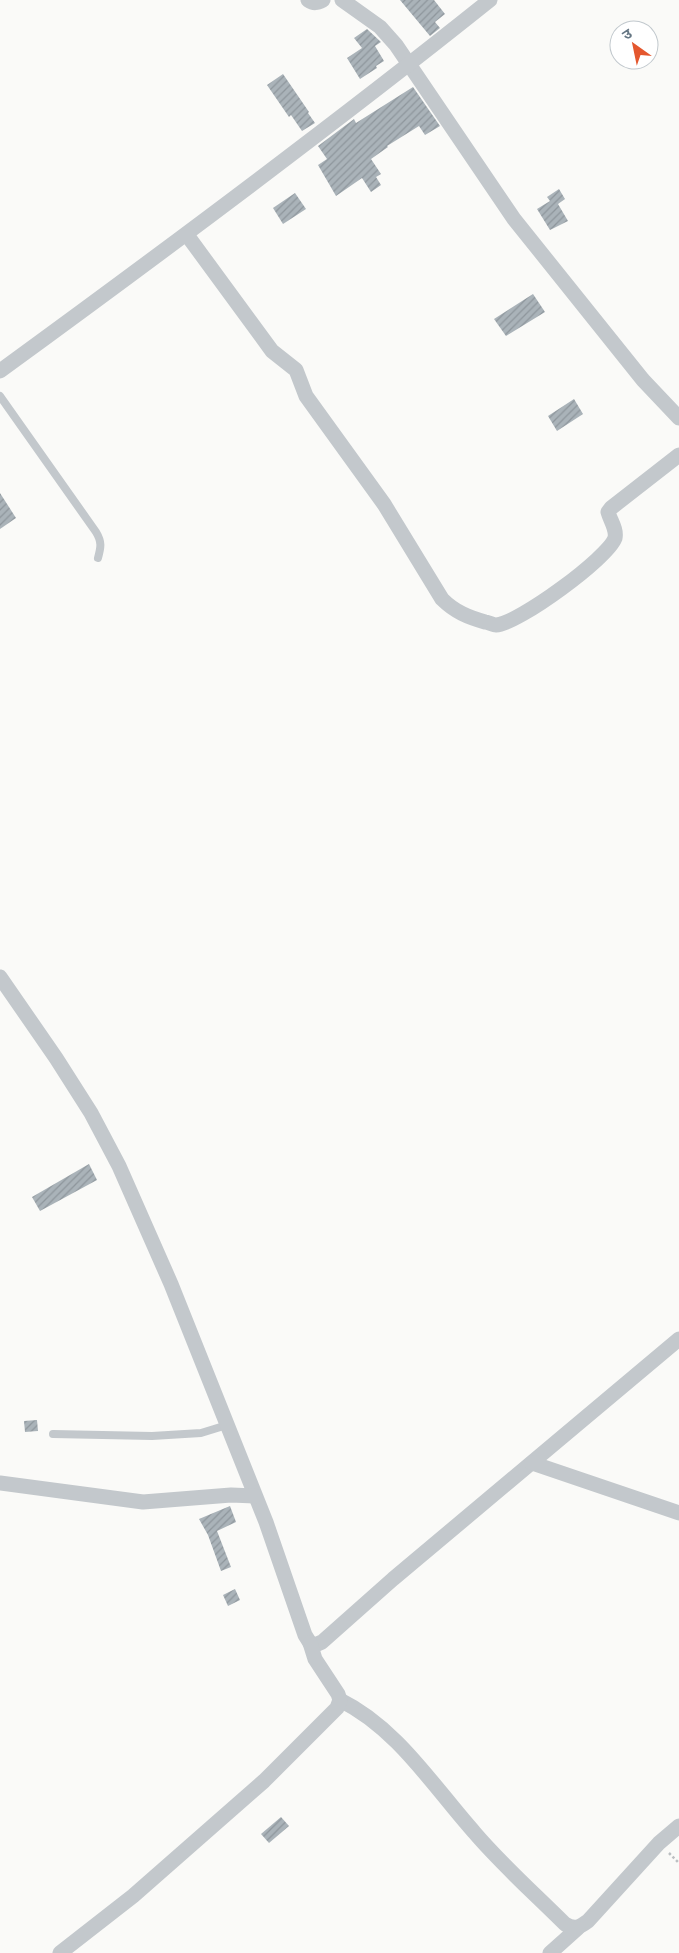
<svg xmlns="http://www.w3.org/2000/svg" width="679" height="1953" viewBox="0 0 679 1953" font-family="Karla,'Noto Sans Devanagari',sans-serif">
<style>
.building{fill:url(#building-hatch)}
.lines{fill:none;stroke-linecap:round;stroke-linejoin:round}
.path{stroke:#bbbfc2;stroke-width:2.5;stroke-dasharray:2.5 2.5;stroke-linecap:butt}
.lane{stroke:#c3c8cc;stroke-width:8}
.street{stroke:#c3c8cc;stroke-width:15}
</style>
<defs>
<pattern id="building-hatch" width="6" height="6" patternUnits="userSpaceOnUse" patternTransform="scale(1.25)"><rect width="6" height="6" fill="#aab3b9"/><path d="M-1 1l2-2M0 6l6-6M5 7l2-2" fill="none" stroke="#8e969c"/></pattern>
</defs>
<rect width="100%" height="100%" fill="#fafaf8"/>
<g class="building">
<path d="M400,0H434L445,14L435,22L440,28L430,36Z"/>
<path d="M367,29L381,42L375,46L384,61L376,66L377,68L360,79L347,58L362,48L354,38Z"/>
<path d="M283,74L309,112L308,113L315,123L302,131L291,115L289,117L267,85Z"/>
<path d="M413,87L440,126L425,135L419,126L387,146L388,147L371,159L381,174L376,177L381,185L371,192L362,178L336,196L318,165L327,159L318,146L354,119L356,123Z"/>
<path d="M559,189L565,199L558,204L568,221L550,230L537,209L550,201L547,197Z"/>
<path d="M295,193L306,209L283,224L273,208Z"/>
<path d="M533,294L545,312L506,336L494,319Z"/>
<path d="M574,399L583,414L557,431L548,416Z"/>
<path d="M0,493L16,518L0,529Z"/>
<path d="M89,1164L97,1180L40,1211L32,1197Z"/>
<path d="M37,1420L38,1431L25,1432L24,1421Z"/>
<path d="M230,1506L236,1522L217,1531L231,1567L221,1571L208,1535L199,1519Z"/>
<path d="M235,1589L240,1600L228,1606L223,1595Z"/>
<path d="M281,1817L289,1826L269,1843L261,1834Z"/>
</g>
<g class="lines">
<path class="path" d="M669,1853L679,1863"/>
<g class="lane">
<path d="M0,396L96,532C102,542 101,547 98,558"/>
<path d="M53,1434L152,1436L201,1433L227,1425"/>
</g>
<g class="street">
<path d="M308,0C314,4 317,3 323,0"/>
<path d="M342,0L380,27L396,45L514,219L643,380L679,418"/>
<path d="M187,235L272,351L296,370L306,396L384,504L442,599C455,612 468,617 485,622C488,622 493,625 496,625C518,624 608,558 615,538C617,529 610,520 608,512L611,508L679,455"/>
<path d="M0,371C166,250 330,128 490,0"/>
<path d="M0,977L56,1058L91,1113L119,1166L171,1284L266,1522L305,1635L310,1643L315,1645L322,1642L393,1579L679,1339"/>
<path d="M532,1463L679,1513"/>
<path d="M0,1483L143,1502L231,1495L255,1496"/>
<path d="M340,1700C397,1728 433,1786 474,1832C502,1865 535,1894 565,1924C575,1930 580,1927 588,1921L659,1843L679,1826"/>
<path d="M60,1953L133,1896L264,1781L337,1708L340,1700L338,1694L315,1659L310,1643"/>
<path d="M550,1953L578,1928"/>
</g>
</g>
<g transform="translate(634 45) rotate(327)"><circle r="24" fill="#ffffff" stroke="#c1c8cd"/>
<path d="M0-4L9 19L0 12L-9 19Z" fill="#e4572e"/>
<text y="-8" font-size="14" font-weight="bold" text-anchor="middle" fill="#657683">उ</text>
</g>
</svg>
